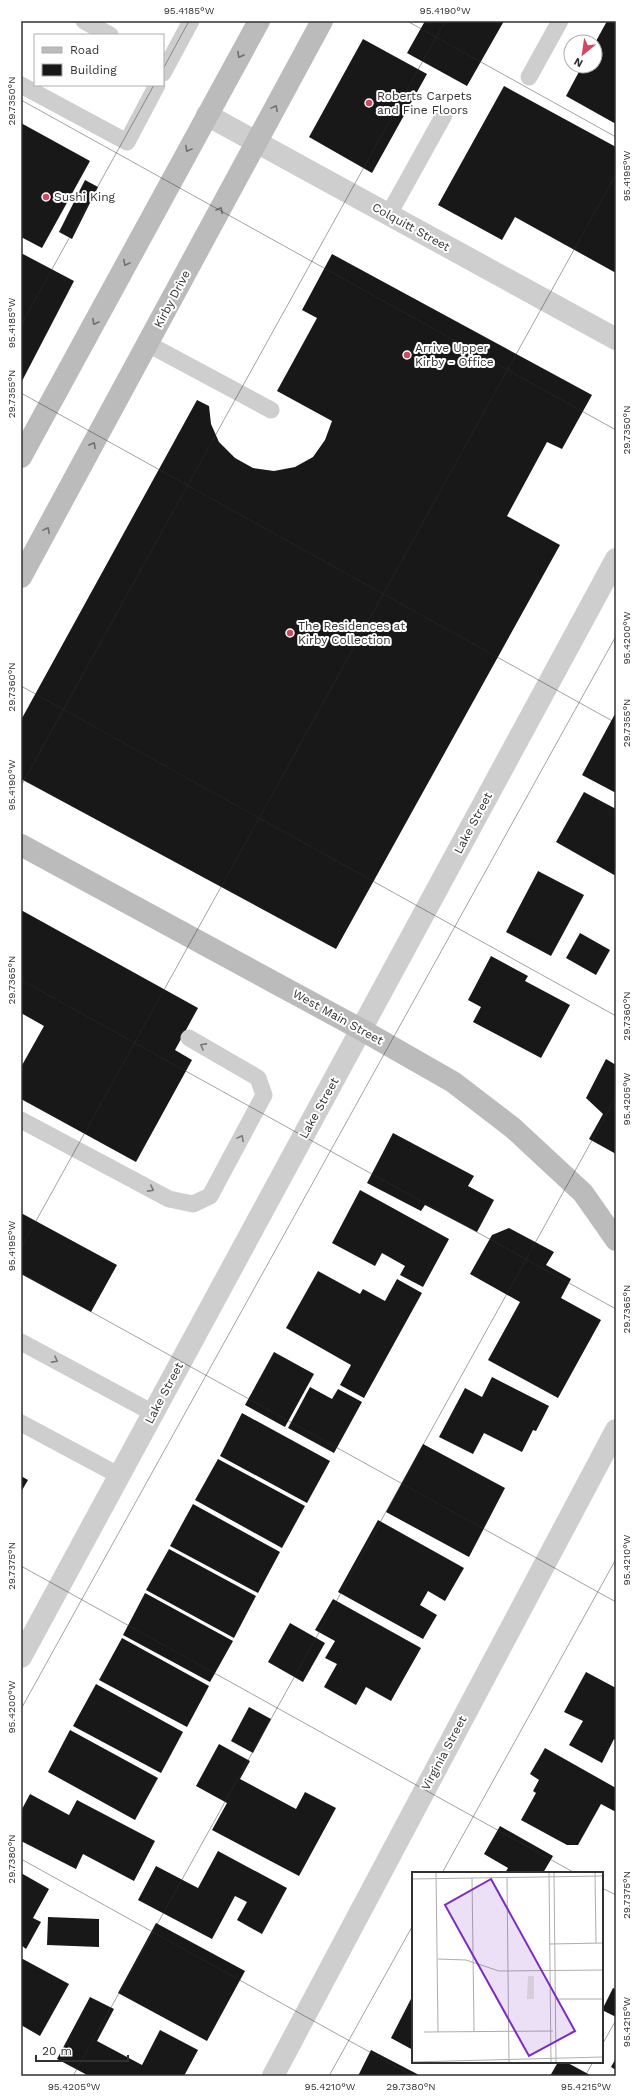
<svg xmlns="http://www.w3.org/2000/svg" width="637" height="2097" viewBox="0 0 637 2097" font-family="'Work Sans',sans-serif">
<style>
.building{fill:#181818}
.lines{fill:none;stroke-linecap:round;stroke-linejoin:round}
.lane{stroke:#cecece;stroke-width:17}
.street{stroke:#cecece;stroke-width:22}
.secondary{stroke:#bbb;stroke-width:22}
.oneway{stroke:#6f6f6f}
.oneway2{stroke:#787878}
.ticks{fill:none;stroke:#313131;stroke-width:1;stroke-opacity:0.45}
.poi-dot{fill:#d4485f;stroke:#fff;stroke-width:1.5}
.labels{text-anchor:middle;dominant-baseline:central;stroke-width:4;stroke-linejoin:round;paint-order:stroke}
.poi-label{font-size:12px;fill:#313131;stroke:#fff;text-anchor:start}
.street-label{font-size:12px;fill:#313131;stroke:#fff}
.inset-road{fill:none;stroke:#adadad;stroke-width:1}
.view{fill:#7b2cbf;fill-opacity:0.15;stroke:#7b2cbf;stroke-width:2}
.inset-edge{fill:none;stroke:#313131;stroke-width:2}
.neatline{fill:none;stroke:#313131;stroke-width:1.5}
.ticks-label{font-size:10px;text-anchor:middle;fill:#313131}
</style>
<rect width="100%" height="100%" fill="#fff"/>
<g class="building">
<path d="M425,21H504L467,86L407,53Z"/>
<path d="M607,21H616V124L566,96L582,66H595V43Z"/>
<path d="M363,39L427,74L372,173L309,137Z"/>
<path d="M504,86L616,147V273L515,217L502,240L438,205Z"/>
<path d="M21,123L90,161L42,248L21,237Z"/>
<path d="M85,180L98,187L72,239L59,232Z"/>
<path d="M21,253L74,281L21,383Z"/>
<path d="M332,254L592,395L562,449L547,442L507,516L560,545L336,949L21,779V720L197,400L209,406L211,424L219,442L235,458L253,468L274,471L295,467L313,457L325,440L332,421L277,391L317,318L302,310Z"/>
<path d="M616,712V793L582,775Z"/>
<path d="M584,792L616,809V876L556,842Z"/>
<path d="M538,871L584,895L551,956L506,932Z"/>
<path d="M21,910L198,1008L175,1050L192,1060L136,1162L21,1099V1067L44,1026L21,1013Z"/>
<path d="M580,933L610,950L596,975L566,958Z"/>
<path d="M491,956L528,976L525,981L570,1005L541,1058L473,1022L481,1007L468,1000Z"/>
<path d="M606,1059L616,1065V1154L589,1139L603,1114L586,1098Z"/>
<path d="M393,1133L474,1176L468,1186L494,1200L477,1232L425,1205L421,1211L367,1183Z"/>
<path d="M360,1190L449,1239L423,1287L400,1275L405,1266L382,1253L375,1266L332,1243Z"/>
<path d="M21,1213L117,1265L91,1312L21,1274Z"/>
<path d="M509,1228L554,1252L546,1265L571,1279L561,1298L601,1320L558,1398L488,1360L520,1302L470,1274L492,1235Z"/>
<path d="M318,1271L360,1294L363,1289L385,1301L397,1279L422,1293L364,1398L340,1385L351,1365L286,1328Z"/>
<path d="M274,1352L314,1374L285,1427L245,1405Z"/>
<path d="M492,1377L549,1406L536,1431L533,1430L522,1452L484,1433L473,1454L439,1437L465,1388L482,1397Z"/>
<path d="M310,1387L332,1399L338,1389L362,1402L334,1453L288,1428Z"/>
<path d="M242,1413L330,1461L307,1503L220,1456Z"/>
<path d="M423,1444L505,1488L469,1557L386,1512Z"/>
<path d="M218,1459L305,1506L282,1548L195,1500Z"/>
<path d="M21,1476L28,1480L21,1492Z"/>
<path d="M193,1504L280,1552L258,1593L170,1546Z"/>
<path d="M378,1520L464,1568L445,1601L428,1591L420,1605L437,1615L423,1639L338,1592Z"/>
<path d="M169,1549L256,1596L234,1638L146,1590Z"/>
<path d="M145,1593L233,1641L210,1682L123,1635Z"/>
<path d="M333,1599L421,1648L391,1701L366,1687L356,1705L324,1687L337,1664L325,1658L335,1641L315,1630Z"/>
<path d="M290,1623L325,1643L303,1682L268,1662Z"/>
<path d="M122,1638L209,1686L187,1727L99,1680Z"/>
<path d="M586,1672L616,1688V1740L614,1739L602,1763L569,1745L583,1721L564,1712Z"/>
<path d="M96,1684L183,1732L161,1773L73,1726Z"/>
<path d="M249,1707L271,1719L253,1753L231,1741Z"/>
<path d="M70,1730L158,1778L135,1820L48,1772Z"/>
<path d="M219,1744L250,1761L240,1779L296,1809L305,1792L336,1808L299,1876L212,1830L227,1803L196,1786Z"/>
<path d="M545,1748L616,1788V1812L601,1804L578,1845H567L521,1820L536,1793L533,1791L539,1780L530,1774Z"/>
<path d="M30,1794L69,1815L77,1800L155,1841L134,1881L83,1854L76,1869L21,1841V1811Z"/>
<path d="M500,1826L553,1856L543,1873H505L508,1868L484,1854Z"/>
<path d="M218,1851L287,1888L262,1934L237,1920L247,1902L235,1896L212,1939L138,1900L156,1866L198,1888Z"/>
<path d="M21,1873L49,1889L33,1918L41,1922L26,1949L21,1945Z"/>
<path d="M48,1917L99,1919V1947L47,1945Z"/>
<path d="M156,1923L245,1971L207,2041L118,1993Z"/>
<path d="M21,1958L69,1984L40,2036L21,2025Z"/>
<path d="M613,1988L616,1989V2017L602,2010Z"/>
<path d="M413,1995V2050L391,2038Z"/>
<path d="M90,1997L114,2009L97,2041L142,2065L160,2030L198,2050L184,2076H89L57,2059Z"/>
<path d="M371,2050L421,2076H358Z"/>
<path d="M616,2058V2070L611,2067Z"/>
<path d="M558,2062H566L592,2076H550Z"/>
</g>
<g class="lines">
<g class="lane">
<path d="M84,21L110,35"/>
<path d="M163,73L191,21"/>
<path d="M529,77L560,21"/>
<path d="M21,85L127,142L157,85"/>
<path d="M389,214L444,115"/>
<path d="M148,344L271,410"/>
<path d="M21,1120L169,1199L193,1204L210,1196L264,1095L258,1078L189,1038"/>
<path d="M21,1342L153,1413"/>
<path d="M21,1423L120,1476"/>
</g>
<g class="street">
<path d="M207,115L616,339"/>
<path d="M21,1657L616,559"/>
<path d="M273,2076L616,1430"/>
</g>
<g class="secondary">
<path d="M21,457L259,21"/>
<path d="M21,577L322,21"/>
<path d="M21,845L362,1030L453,1082L513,1128L583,1193L616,1240"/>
</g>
</g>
<defs><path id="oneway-chevron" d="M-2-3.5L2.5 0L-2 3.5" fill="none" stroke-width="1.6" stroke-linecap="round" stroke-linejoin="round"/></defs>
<g class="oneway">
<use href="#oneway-chevron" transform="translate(240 55) rotate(119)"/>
<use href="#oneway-chevron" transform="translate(275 108) rotate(-62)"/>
<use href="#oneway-chevron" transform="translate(188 149) rotate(118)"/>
<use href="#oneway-chevron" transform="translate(220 210) rotate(-62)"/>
<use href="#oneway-chevron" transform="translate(126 263) rotate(118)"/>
<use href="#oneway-chevron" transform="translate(95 322) rotate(119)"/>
<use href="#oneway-chevron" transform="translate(93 445) rotate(-61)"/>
<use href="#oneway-chevron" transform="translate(47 530) rotate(-62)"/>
</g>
<g class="oneway2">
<use href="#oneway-chevron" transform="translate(203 1046) rotate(-151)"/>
<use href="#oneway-chevron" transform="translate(241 1138) rotate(-62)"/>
<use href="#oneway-chevron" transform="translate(151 1189) rotate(28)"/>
<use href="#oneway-chevron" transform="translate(55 1360) rotate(28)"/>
</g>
<path class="ticks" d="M407,21L616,137M163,69L189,21M21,100L616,430M21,325L154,85M21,393L616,723M21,686L616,1016M21,786L445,21M21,980L616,1309M21,1248L616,174M21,1273L616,1602M21,1566L575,1873M21,1709L616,636M21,1859L413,2076M442,1873L616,1559M602,1888L616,1895M602,2045L616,2020M73,2076L616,1097M329,2076L413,1925M585,2076L593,2062"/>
<g class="poi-dot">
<circle cx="369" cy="103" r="4"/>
<circle cx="46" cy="197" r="4"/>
<circle cx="407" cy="355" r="4"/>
<circle cx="290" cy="633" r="4"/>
</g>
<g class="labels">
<g class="poi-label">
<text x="377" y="96">Roberts Carpets<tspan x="377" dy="14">and Fine Floors</tspan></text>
<text x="54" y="197">Sushi King</text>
<text x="415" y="348">Arrive Upper<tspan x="415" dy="14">Kirby - Office</tspan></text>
<text x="298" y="626">The Residences at<tspan x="298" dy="14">Kirby Collection</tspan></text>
</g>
<g class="street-label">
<text transform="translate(411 227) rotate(29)">Colquitt Street</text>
<text transform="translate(172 299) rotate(-62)">Kirby Drive</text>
<text transform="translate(473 823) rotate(-62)">Lake Street</text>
<text transform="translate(338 1017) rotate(29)">West Main Street</text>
<text transform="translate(319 1108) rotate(-61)">Lake Street</text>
<text transform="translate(164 1393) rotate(-62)">Lake Street</text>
<text transform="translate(444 1753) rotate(-62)">Virginia Street</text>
</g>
</g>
<g transform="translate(412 1872)">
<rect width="191" height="191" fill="#fff"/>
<path d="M116,104H122V127H115Z" fill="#e5e9de"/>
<path class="inset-road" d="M24,0L26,160M137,0L139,191M142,0L144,191M183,0L184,71M60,6L62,159M95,6L97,191M0,7L191,4M138,72L191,71M26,87L54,88L87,99L191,98M143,127H191M12,160L141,159M0,190L191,185"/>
<path class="view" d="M79,7L163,159L117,184L33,33Z"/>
<rect width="191" height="191" class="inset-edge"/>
</g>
<rect width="637" height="2097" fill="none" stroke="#ffffff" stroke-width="44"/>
<rect x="34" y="34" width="130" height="52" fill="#ffffff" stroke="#adadad"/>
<rect x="42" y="47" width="20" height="6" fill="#bbbbbb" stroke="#adadad"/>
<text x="70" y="54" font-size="12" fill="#313131">Road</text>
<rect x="42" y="64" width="20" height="12" fill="#181818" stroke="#adadad"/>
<text x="70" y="74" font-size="12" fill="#313131">Building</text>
<g transform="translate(583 54) rotate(209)"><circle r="19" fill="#ffffff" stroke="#adadad"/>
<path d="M0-3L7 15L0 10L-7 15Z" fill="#d4485f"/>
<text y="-6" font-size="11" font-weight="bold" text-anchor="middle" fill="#313131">N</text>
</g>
<path d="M36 2055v6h92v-6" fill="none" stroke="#313131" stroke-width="2"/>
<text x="42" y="2055" font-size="12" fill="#313131" stroke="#ffffff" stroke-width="3" paint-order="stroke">20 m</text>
<rect x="22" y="22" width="593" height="2053" class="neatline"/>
<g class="ticks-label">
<text x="189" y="14">95.4185°W</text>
<text x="445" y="14">95.4190°W</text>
<text transform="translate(11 101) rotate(-90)" y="4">29.7350°N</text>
<text transform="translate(626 176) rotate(-90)" y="4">95.4195°W</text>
<text transform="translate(11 323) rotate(-90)" y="4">95.4185°W</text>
<text transform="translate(11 394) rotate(-90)" y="4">29.7355°N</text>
<text transform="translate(626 430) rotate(-90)" y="4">29.7350°N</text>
<text transform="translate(626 638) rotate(-90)" y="4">95.4200°W</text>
<text transform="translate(11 687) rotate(-90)" y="4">29.7360°N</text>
<text transform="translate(626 723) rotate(-90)" y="4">29.7355°N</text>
<text transform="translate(11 785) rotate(-90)" y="4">95.4190°W</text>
<text transform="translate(11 980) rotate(-90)" y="4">29.7365°N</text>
<text transform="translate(626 1016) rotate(-90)" y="4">29.7360°N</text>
<text transform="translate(626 1099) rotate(-90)" y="4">95.4205°W</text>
<text transform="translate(11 1246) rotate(-90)" y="4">95.4195°W</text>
<text transform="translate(626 1309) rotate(-90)" y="4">29.7365°N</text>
<text transform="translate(626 1560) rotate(-90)" y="4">95.4210°W</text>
<text transform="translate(11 1566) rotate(-90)" y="4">29.7375°N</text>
<text transform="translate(11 1707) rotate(-90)" y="4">95.4200°W</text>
<text transform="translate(11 1859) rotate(-90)" y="4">29.7380°N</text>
<text transform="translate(626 1895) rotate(-90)" y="4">29.7375°N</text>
<text transform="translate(626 2022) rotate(-90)" y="4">95.4215°W</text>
<text x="74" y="2090">95.4205°W</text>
<text x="330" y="2090">95.4210°W</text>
<text x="411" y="2090">29.7380°N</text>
<text x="586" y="2090">95.4215°W</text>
</g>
</svg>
